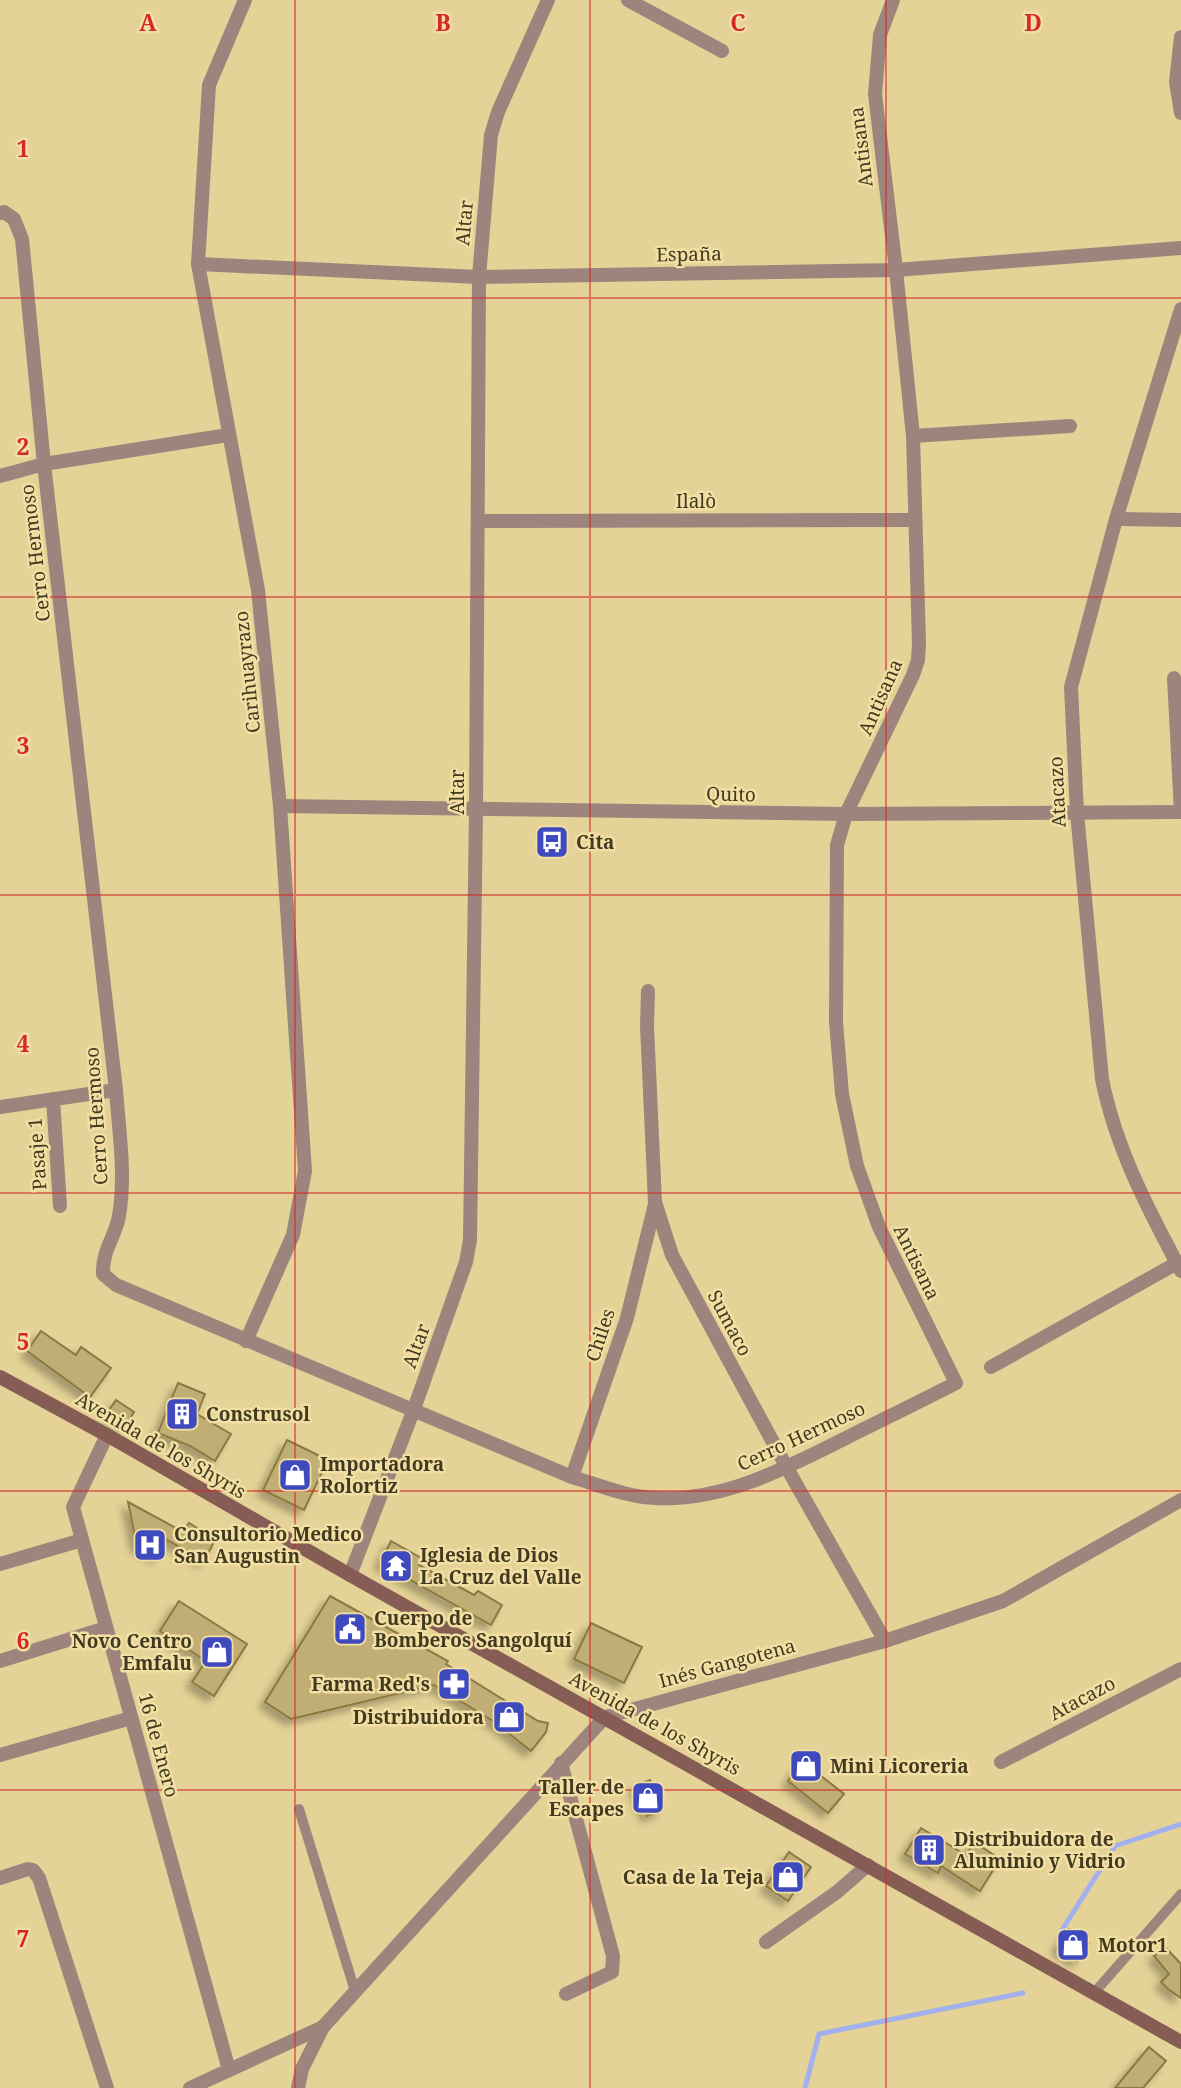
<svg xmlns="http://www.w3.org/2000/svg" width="1181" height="2088" viewBox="0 0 1181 2088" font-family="'Noto Serif',serif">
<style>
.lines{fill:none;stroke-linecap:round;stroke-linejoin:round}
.stream{stroke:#a2b1ee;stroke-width:5}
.building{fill:#c0ae74;stroke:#8b7940;stroke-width:2;filter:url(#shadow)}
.service{stroke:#9f837d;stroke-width:10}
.minor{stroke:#9f837d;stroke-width:14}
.secondary{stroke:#855d54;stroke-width:14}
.grid{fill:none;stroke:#d62828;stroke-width:2;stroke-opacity:0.55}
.labels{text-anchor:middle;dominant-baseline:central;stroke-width:5;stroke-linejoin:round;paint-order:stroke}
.street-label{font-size:19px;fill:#413a21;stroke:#f2dfa3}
.poi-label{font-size:19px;font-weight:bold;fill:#413a21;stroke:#f2dfa3;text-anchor:start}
.grid-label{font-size:23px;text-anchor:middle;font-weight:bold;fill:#d62828;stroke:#f2dfa3;stroke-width:5;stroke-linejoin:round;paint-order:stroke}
</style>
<defs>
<filter id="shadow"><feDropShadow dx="-6" dy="6" stdDeviation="3.5" flood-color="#0004"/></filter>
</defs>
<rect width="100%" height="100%" fill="#e4d296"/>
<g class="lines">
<g class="stream">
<path d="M1062,1930L1115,1846L1181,1824"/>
<path d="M805,2088L819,2034L1023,1993"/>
</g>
</g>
<g class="building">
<path d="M41,1331L76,1355L81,1347L111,1368L90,1397L27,1351Z"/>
<path d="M178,1383L205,1394L197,1414L231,1434L215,1461L190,1446L158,1433Z"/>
<path d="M116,1400L134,1412L126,1425L107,1413Z"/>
<path d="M287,1440L328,1460L304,1510L263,1490Z"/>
<path d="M128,1502L183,1532L189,1523L215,1540L204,1561L167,1540L158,1557L137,1546Z"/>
<path d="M391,1541L423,1559L419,1565L474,1595L478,1591L502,1605L491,1625L380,1563Z"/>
<path d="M330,1596L448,1661L446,1664L538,1721L548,1723L546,1732L531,1751L493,1721L434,1685L291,1719L265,1702Z"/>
<path d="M179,1601L247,1644L214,1696L192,1682L206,1661L160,1631Z"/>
<path d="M591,1623L642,1647L624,1683L574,1659Z"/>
<path d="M802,1761L844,1794L828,1813L788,1781Z"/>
<path d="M650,1780L662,1810L647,1816L635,1786Z"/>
<path d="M921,1828L966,1855L974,1842L1000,1859L980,1891L941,1866L938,1873L905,1854Z"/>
<path d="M789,1852L811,1867L788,1901L766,1886Z"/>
<path d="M1069,1929L1089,1943L1077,1961L1057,1948Z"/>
<path d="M1165,1947L1181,1964V1998L1168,1989L1161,1982L1169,1974L1154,1956Z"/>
<path d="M1149,2047L1166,2061L1143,2088H1115Z"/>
</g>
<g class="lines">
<g class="service">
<path d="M299,1809L355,1991"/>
<path d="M1094,1993L1181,1894"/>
</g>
<g class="minor">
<path d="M245,0L209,85L198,264L258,590L280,806L305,1171L293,1235L246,1341"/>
<path d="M628,0L722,51"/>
<path d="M1181,37L1176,82L1181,113"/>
<path d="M0,213L4,212L14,219L22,239L44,464L116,1090C119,1132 126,1174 119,1216C115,1238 102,1250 103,1274L116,1285L572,1477C599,1485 627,1497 655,1498C723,1502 786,1468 846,1438C882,1420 919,1402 956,1383L879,1227L857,1166L842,1094L836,1022L837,845L846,814L913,675L918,660L919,643L913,436L896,270L875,94L880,35L893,0"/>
<path d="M198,264L479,277L896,270L1181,248"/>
<path d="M1181,309L1116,519L1071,687L1077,813L1102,1079C1116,1149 1148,1209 1181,1271"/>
<path d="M913,436L1070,426"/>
<path d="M0,476L44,464L228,435"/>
<path d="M1116,519L1181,520"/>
<path d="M478,521L915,520"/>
<path d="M1174,678L1181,812"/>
<path d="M280,806L846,814L1181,812"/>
<path d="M648,991L647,1026L655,1202L672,1255L787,1468L885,1641"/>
<path d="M53,1099L60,1206"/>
<path d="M0,1107L116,1090"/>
<path d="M991,1367L1177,1263"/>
<path d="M107,1435L73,1507L229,2070"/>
<path d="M572,1477L627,1318L655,1204"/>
<path d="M0,1564L82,1540"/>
<path d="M350,1575L414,1409L466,1262L470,1240L476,811L479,277L491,135L498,112L548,0"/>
<path d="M0,1661L106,1628"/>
<path d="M0,1755L131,1718"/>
<path d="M1001,1762L1181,1669"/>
<path d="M561,1763L613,1956L612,1972L566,1994"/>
<path d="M0,1878L28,1869L33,1870L39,1878L107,2088"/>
<path d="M766,1942L837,1892L868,1865"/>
<path d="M190,2088L323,2027L605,1717L885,1641L1003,1601L1181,1500"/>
<path d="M298,2088L302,2069L323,2027"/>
</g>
<path class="secondary" d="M0,1377L107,1435L350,1575L1181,2042"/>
</g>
<path class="grid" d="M295,0V2088M590,0V2088M886,0V2088M0,298H1181M0,597H1181M0,895H1181M0,1193H1181M0,1491H1181M0,1790H1181"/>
<defs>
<symbol id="bus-square" viewBox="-11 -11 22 22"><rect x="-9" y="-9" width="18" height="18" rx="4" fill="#3f4abe" stroke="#f2dfa3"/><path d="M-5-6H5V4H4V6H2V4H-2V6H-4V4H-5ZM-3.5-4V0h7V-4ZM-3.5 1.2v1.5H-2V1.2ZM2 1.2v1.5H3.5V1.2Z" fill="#fff"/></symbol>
<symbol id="building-square" viewBox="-11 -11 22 22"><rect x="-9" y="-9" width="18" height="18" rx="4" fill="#3f4abe" stroke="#f2dfa3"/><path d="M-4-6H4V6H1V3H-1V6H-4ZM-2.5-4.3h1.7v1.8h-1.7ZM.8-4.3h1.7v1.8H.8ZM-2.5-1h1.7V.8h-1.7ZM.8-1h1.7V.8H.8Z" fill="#fff"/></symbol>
<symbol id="shop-square" viewBox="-11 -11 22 22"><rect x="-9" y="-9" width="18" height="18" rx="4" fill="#3f4abe" stroke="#f2dfa3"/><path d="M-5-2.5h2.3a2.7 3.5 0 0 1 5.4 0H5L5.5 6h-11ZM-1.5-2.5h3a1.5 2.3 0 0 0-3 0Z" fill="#fff"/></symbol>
<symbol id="hospital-square" viewBox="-11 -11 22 22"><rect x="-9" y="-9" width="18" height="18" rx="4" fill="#3f4abe" stroke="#f2dfa3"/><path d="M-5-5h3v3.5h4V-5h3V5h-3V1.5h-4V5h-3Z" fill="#fff"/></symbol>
<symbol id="temple-square" viewBox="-11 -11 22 22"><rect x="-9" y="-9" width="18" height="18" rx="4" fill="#3f4abe" stroke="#f2dfa3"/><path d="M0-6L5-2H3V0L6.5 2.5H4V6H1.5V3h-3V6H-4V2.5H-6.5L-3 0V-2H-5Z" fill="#fff"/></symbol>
<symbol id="civic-square" viewBox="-11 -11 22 22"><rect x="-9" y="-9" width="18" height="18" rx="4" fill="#3f4abe" stroke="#f2dfa3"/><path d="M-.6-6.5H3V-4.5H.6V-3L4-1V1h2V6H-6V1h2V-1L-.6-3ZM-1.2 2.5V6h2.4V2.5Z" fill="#fff"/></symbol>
<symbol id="pharmacy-square" viewBox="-11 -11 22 22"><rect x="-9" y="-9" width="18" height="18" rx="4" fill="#3f4abe" stroke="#f2dfa3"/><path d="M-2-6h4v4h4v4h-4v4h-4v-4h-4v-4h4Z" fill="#fff"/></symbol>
</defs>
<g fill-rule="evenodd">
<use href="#bus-square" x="533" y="823" width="38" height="38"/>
<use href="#building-square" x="163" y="1395" width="38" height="38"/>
<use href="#shop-square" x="276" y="1456" width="38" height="38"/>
<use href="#hospital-square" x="131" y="1526" width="38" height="38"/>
<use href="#temple-square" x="377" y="1547" width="38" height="38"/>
<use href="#civic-square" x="331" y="1610" width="38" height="38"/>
<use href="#shop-square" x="198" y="1633" width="38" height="38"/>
<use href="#pharmacy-square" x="435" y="1665" width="38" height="38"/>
<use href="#shop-square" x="490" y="1698" width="38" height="38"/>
<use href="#shop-square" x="787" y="1747" width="38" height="38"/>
<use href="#shop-square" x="629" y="1779" width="38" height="38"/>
<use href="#building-square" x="910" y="1831" width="38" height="38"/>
<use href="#shop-square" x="769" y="1858" width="38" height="38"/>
<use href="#shop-square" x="1054" y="1926" width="38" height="38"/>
</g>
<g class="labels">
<g class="street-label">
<text transform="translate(861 147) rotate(-97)">Antisana</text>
<text transform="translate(464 223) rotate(-85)">Altar</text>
<text transform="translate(689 254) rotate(-1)">España</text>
<text x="696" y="501">Ilalò</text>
<text transform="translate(35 553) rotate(-97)">Cerro Hermoso</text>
<text transform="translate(247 672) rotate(-96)">Carihuayrazo</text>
<text transform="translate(880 697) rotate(-66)">Antisana</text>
<text transform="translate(457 792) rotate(-90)">Altar</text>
<text transform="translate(1057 792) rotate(-93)">Atacazo</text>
<text transform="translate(731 794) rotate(1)">Quito</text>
<text transform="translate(96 1116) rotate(-94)">Cerro Hermoso</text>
<text transform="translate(37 1154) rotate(-94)">Pasaje 1</text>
<text transform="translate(917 1262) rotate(64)">Antisana</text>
<text transform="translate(730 1323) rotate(62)">Sumaco</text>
<text transform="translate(600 1335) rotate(-72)">Chiles</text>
<text transform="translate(416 1346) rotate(-70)">Altar</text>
<text transform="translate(801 1436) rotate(-25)">Cerro Hermoso</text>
<text transform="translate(161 1445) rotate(30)">Avenida de los Shyris</text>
<text transform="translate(727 1663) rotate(-15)">Inés Gangotena</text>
<text transform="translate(1082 1698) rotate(-28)">Atacazo</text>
<text transform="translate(655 1723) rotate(29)">Avenida de los Shyris</text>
<text transform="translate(159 1745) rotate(75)">16 de Enero</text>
</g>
<g class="poi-label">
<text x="576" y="842">Cita</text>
<text x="206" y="1414">Construsol</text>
<text x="320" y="1464">Importadora<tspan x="320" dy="22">Rolortiz</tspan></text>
<text x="174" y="1534">Consultorio Medico<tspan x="174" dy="22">San Augustin</tspan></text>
<text x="420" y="1555">Iglesia de Dios<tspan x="420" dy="22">La Cruz del Valle</tspan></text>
<text x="374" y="1618">Cuerpo de<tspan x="374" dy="22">Bomberos Sangolquí</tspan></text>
<text x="192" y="1641" text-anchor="end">Novo Centro<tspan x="192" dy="22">Emfalu</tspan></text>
<text x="430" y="1684" text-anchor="end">Farma Red's</text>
<text x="484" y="1717" text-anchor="end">Distribuidora</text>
<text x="830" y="1766">Mini Licoreria</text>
<text x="624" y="1787" text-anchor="end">Taller de<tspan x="624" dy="22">Escapes</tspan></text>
<text x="954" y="1839">Distribuidora de<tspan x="954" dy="22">Aluminio y Vidrio</tspan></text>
<text x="764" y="1877" text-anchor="end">Casa de la Teja</text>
<text x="1098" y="1945">Motor1</text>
</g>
</g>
<g class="grid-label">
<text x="148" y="31">A</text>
<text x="443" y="31">B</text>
<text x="738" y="31">C</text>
<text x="1033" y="31">D</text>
<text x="23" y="157">1</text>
<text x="23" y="455">2</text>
<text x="23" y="754">3</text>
<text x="23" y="1052">4</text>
<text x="23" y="1350">5</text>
<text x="23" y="1649">6</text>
<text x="23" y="1947">7</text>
</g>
</svg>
